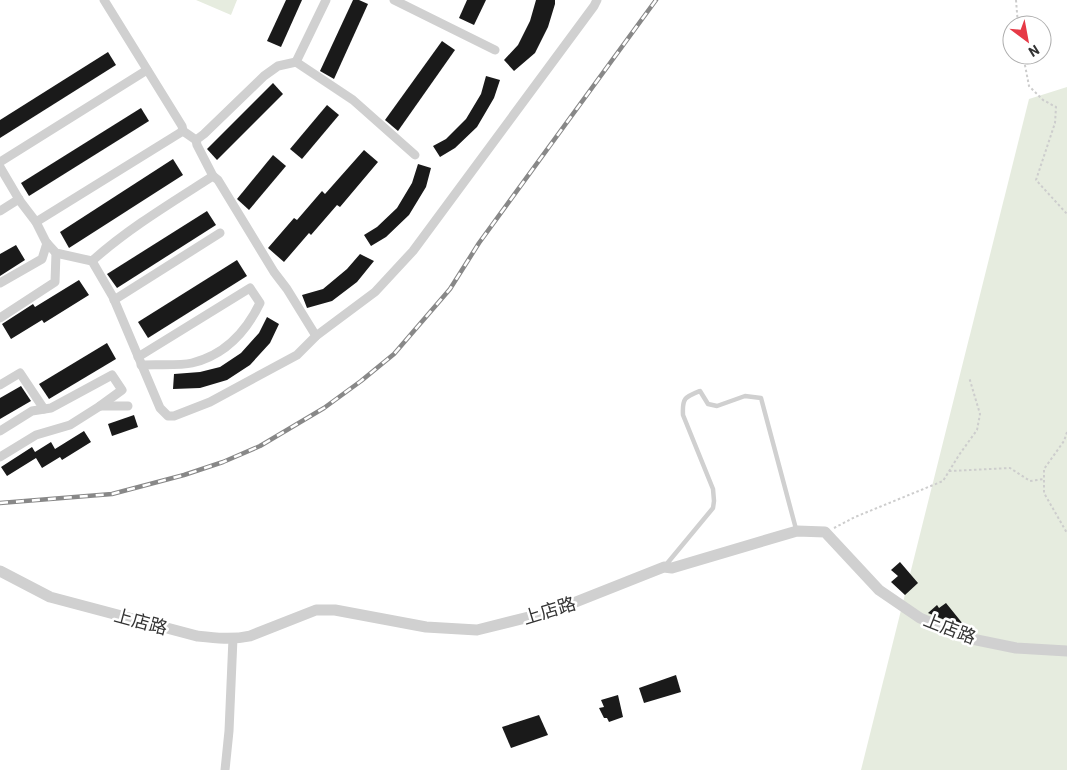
<svg xmlns="http://www.w3.org/2000/svg" width="1067" height="770" viewBox="0 0 1067 770" font-family="Barlow,'Noto Sans SC',sans-serif">
<style>
.green{fill:#e6ecdf}
.building{fill:#1a1a1a}
.lines{fill:none;stroke-linecap:round;stroke-linejoin:round}
.path{stroke:#cdcdcd;stroke-width:2;stroke-dasharray:2.5 2.5;stroke-linecap:butt}
.service{stroke:#d0d0d0;stroke-width:4.5}
.minor{stroke:#d0d0d0;stroke-width:9}
.tertiary{stroke:#d0d0d0;stroke-width:11}
.rail-casing{stroke:#888;stroke-width:4.5}
.rail{stroke:#fff;stroke-width:2.5;stroke-dasharray:8;stroke-linecap:butt}
.labels{text-anchor:middle;dominant-baseline:central;stroke-width:5;stroke-linejoin:round;paint-order:stroke}
.street-label{font-size:18px;fill:#333;stroke:#fff}
</style>
<rect width="100%" height="100%" fill="#fff"/>
<g class="green">
<path d="M196,0H237L231,15Z"/>
<path d="M1067,87V770H861L1029,99Z"/>
</g>
<g class="building">
<path d="M286,0H302L281,47L267,41Z"/>
<path d="M353,0H359L368,4L334,79L320,71Z"/>
<path d="M467,0H486L474,25L459,18Z"/>
<path d="M536,0H555V4L548,27L535,53L514,71L504,60L518,45L530,21Z"/>
<path d="M442,41L455,50L398,131L385,120Z"/>
<path d="M108,52L116,65L0,138V120Z"/>
<path d="M486,76L500,80L494,98L477,127L455,148L440,157L433,146L446,139L466,119L481,94Z"/>
<path d="M273,83L283,94L217,160L207,149Z"/>
<path d="M327,105L339,115L302,159L290,149Z"/>
<path d="M141,108L149,121L29,196L21,183Z"/>
<path d="M364,150L378,162L340,207L337,205L311,235L309,233L284,262L268,248L294,218L297,220L322,191L325,194Z"/>
<path d="M273,155L286,166L249,210L237,199Z"/>
<path d="M173,159L183,175L69,248L60,232Z"/>
<path d="M418,164L431,168L426,187L409,215L386,237L371,246L364,235L377,227L397,208L412,183Z"/>
<path d="M207,211L216,225L117,288L107,274Z"/>
<path d="M16,245L25,260L0,276V254Z"/>
<path d="M360,254L374,261L357,282L332,301L307,308L302,295L323,289L347,269Z"/>
<path d="M237,260L247,276L148,338L138,322Z"/>
<path d="M79,280L89,295L44,323L42,320L11,339L2,324L33,304L35,307Z"/>
<path d="M267,317L279,324L270,343L250,365L227,380L200,388L173,389L174,374L200,372L220,367L241,353L259,333Z"/>
<path d="M107,343L116,359L49,399L39,384Z"/>
<path d="M21,386L31,401L0,419V398Z"/>
<path d="M134,415L138,427L112,436L108,424Z"/>
<path d="M84,431L91,442L62,460L60,457L42,468L36,458L7,476L1,467L32,447L35,452L51,442L55,449Z"/>
<path d="M900,562L918,583L905,595L891,582L898,576L891,570Z"/>
<path d="M946,603L963,624L959,626L928,613L937,605L939,608Z"/>
<path d="M676,675L681,692L644,703L639,688Z"/>
<path d="M618,695L623,717L609,722L607,718H604L599,708L604,707L601,700Z"/>
<path d="M539,715L548,735L511,748L502,727Z"/>
</g>
<g class="lines">
<g class="path">
<path d="M1016,0L1018,25"/>
<path d="M1023,55L1029,86L1043,100L1056,107L1055,123L1036,180L1067,214"/>
<path d="M1067,432L1064,441L1044,469V493L1067,533"/>
<path d="M949,471L1010,468L1030,481L1044,479"/>
<path d="M834,528L855,517L943,481L959,455L977,430L980,414L969,377"/>
</g>
<path class="service" d="M665,566L713,508L714,501L713,489L683,415C682,398 685,397 700,391L708,404L717,406L745,396L761,398L796,529"/>
<g class="minor">
<path d="M104,0L182,126L183,131L196,140L197,145L213,176L218,180L274,272L287,289L316,336"/>
<path d="M394,0L495,50"/>
<path d="M296,62L326,0"/>
<path d="M196,140L204,134L264,76L278,66L296,62L353,100L415,155"/>
<path d="M0,162L147,70"/>
<path d="M0,167L20,201L36,222L46,242L56,253L92,261L113,297L160,408L168,416H174L210,402L297,355L316,336L375,292L413,251L594,6L597,0"/>
<path d="M0,211L19,199"/>
<path d="M36,222L183,131"/>
<path d="M92,261C129,228 171,203 213,176"/>
<path d="M0,283L42,259L47,243"/>
<path d="M114,300L220,233"/>
<path d="M0,318L55,282L56,253"/>
<path d="M138,357L250,288L260,303C246,332 225,355 192,363C179,366 155,364 141,365"/>
<path d="M0,385L20,373L44,409"/>
<path d="M0,431L32,411L51,408L112,375L122,390L100,406"/>
<path d="M0,457L36,435L70,425L100,406H128"/>
<path d="M225,770L229,731L233,638"/>
</g>
<path class="tertiary" d="M0,571L50,597L197,636C215,638 232,640 250,636L316,610H335L426,627L477,630L553,611L664,567L672,568L797,531L825,532L879,590L920,618L967,638L1016,648L1067,651"/>
<defs>
<path id="rail" d="M0,503L112,494L184,475L223,462L260,446L324,408L361,381L394,354L450,289L479,243L656,0"/>
</defs>
<use href="#rail" class="rail-casing"/>
<use href="#rail" class="rail"/>
</g>
<g class="labels">
<g class="street-label">
<text transform="translate(549 610) rotate(-17)">上店路</text>
<text transform="translate(141 621) rotate(15)">上店路</text>
<text transform="translate(950 628) rotate(21)">上店路</text>
</g>
</g>
<g transform="translate(1027 40) rotate(148)"><circle r="24" fill="#ffffff" stroke="#adadad"/>
<path d="M0-4L9 19L0 12L-9 19Z" fill="#e63946"/>
<text y="-8" font-size="14" font-weight="bold" text-anchor="middle" fill="#333333">N</text>
</g>
</svg>
